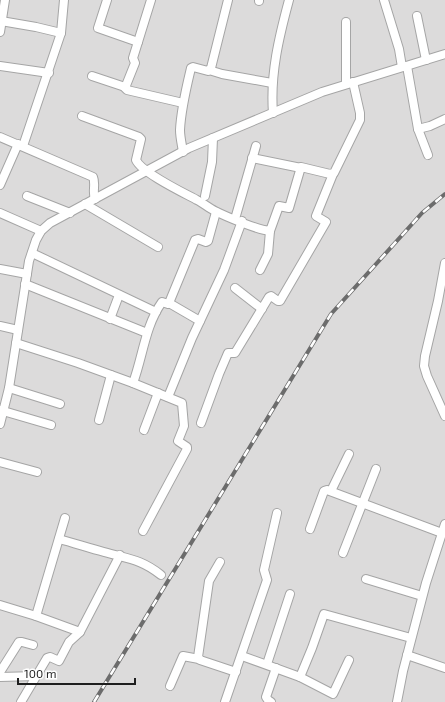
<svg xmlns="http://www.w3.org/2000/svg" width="445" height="702" viewBox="0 0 445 702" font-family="'Exo 2',sans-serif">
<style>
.residential{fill:#dcdbdb}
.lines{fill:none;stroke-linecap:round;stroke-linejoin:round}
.street-casing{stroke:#a5a5a5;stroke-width:10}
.street{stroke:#fff;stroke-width:8}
.rail-casing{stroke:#6c6c6c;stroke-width:4}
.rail{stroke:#fff;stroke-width:2.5;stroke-dasharray:8;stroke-linecap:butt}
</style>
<rect width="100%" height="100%" fill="#f0ede4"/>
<rect class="residential" x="0" y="0" width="445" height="702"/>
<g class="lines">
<defs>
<g id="street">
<path d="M107,0L98,28L138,42"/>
<path d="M151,0L133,58L135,63L125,88L127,90L183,103"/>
<path d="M384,0L399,49L402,67"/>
<path d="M259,1V0"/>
<path d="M417,16L426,60"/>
<path d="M1,21L36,27L61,33L23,146"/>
<path d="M346,22V84"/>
<path d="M0,32L5,0"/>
<path d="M61,33L64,0"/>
<path d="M0,66L49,73"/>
<path d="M407,66L418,129L428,155"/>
<path d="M209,70L222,74L272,83"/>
<path d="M92,76L125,87"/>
<path d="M273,113C270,74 279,37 289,0"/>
<path d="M82,116L139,137L141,139L136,160C142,173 184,193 197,200C203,203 209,208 215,211C227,217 258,230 270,231L279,206L289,208L301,167L330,174L334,173L360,120V113L353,82"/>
<path d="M418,129L430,126L445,119"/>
<path d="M0,137L93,177C96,184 92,192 95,199"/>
<path d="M183,152C182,145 180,137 180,130C181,109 186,89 191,68L193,67L208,71L211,68L228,0"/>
<path d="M252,158L301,168"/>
<path d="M0,185L18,144"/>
<path d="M27,196L70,213"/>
<path d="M205,196L212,162L213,138"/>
<path d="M85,204L158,247"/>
<path d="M0,213L41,231"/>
<path d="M235,219L256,146"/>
<path d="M32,253L156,312"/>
<path d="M445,263L438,301L425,356L424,366L427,376L445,416"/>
<path d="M0,269L27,274"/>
<path d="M260,270L268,254L270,231"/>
<path d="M25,284L147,333"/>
<path d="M235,288L262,309"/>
<path d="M169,303L200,321"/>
<path d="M110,319L119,295"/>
<path d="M0,326L18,330"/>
<path d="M16,343L78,363L133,383L182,403L184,426L178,441L187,447V449L143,531"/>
<path d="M133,383C143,356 145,326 162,302L168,304L169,303L195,240L198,239L206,242L208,241L216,212"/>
<path d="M9,388L60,404"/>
<path d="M168,397L192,338L224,270L242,221"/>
<path d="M0,410L51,425"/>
<path d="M99,420L111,375"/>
<path d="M201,423L219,374L228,353H235L269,297L271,296L278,301H280L326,222L316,216L333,174"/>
<path d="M0,424L9,388L29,261L36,240L41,231L50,223L189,148L322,92L445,54"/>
<path d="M144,430L158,393"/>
<path d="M0,462L37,472"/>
<path d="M331,491L349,454"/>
<path d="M310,529L324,491L327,490L442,533"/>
<path d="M59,539C74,543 89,548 104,552C128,559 141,559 161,575"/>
<path d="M343,553L376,469"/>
<path d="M220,562L209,581L198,657L200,660L236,672"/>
<path d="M366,579L422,596"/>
<path d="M0,605L36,616L80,632"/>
<path d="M36,616L65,518"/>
<path d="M407,655L445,668"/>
<path d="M242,656L300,677L333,694L349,660"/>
<path d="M267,664L290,594"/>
<path d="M0,672L19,642H22L33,645"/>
<path d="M0,677L36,676"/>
<path d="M300,677L312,648L324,614L411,638"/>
<path d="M170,686L183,656L199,659"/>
<path d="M21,702L47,658L50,657L59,661L69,642L80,632L120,555"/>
<path d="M225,702L267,580L264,570L277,513"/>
<path d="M271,702L268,700L266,697L276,668"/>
<path d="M397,702L403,671L426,583L445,524"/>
</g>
</defs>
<use href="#street" class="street-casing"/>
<use href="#street" class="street"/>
<defs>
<path id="rail" d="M94,702L331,314L422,213L445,194"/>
</defs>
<use href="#rail" class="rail-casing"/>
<use href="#rail" class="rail"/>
</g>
<path d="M18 678v6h117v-6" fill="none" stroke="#1e1e1e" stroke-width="2"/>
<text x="24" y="678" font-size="12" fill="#1e1e1e" stroke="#ffffff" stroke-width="3" paint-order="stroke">100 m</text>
</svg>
